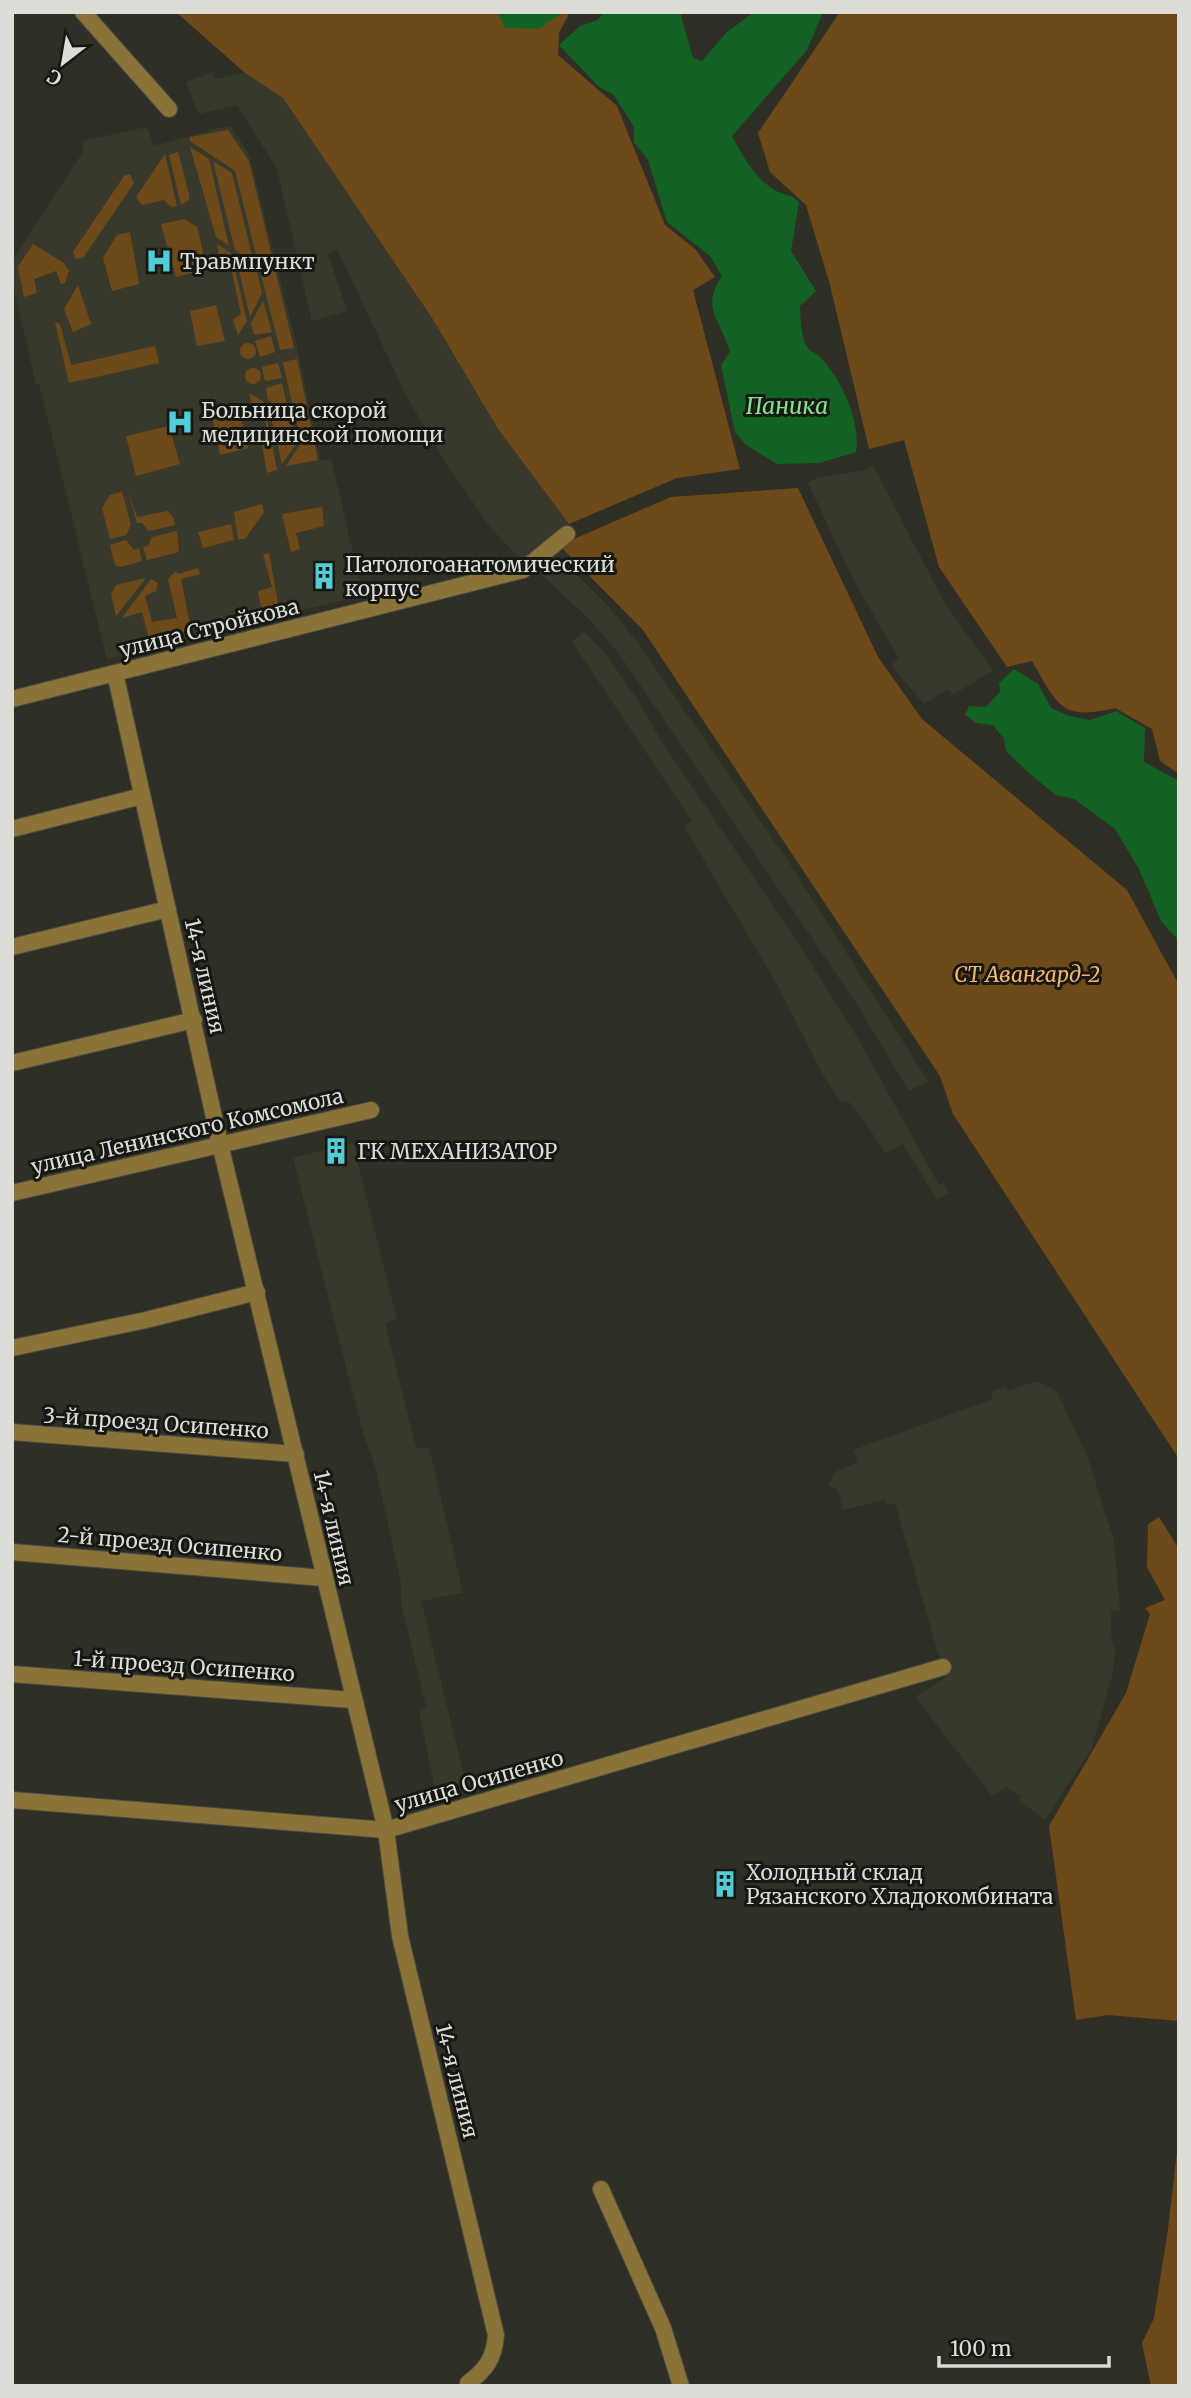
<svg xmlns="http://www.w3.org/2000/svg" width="1191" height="2398" viewBox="0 0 1191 2398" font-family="Merriweather,serif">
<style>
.built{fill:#39392b}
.green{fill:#6d491a}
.water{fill:#126323}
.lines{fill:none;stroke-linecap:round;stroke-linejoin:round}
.minor-casing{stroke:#4b4b42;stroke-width:18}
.minor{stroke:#897339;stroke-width:16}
.labels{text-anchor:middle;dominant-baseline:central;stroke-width:6;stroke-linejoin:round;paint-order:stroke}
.poi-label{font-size:21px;fill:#ddddd7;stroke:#171713;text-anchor:start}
.street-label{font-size:21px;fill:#ddddd7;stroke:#171713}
.park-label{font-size:21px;font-style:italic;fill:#f7b667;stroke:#171713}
.water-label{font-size:23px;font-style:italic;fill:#81e28a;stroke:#171713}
</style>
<rect width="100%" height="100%" fill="#2f2f26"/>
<g class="built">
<path d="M213,72L216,79L245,73L283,98L432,318L498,429L569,524L521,560L490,527L446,463L407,397L337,249L328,254L347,311L312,321L277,169L237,105L199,114L190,93L186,82Z"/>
<path d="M226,126L231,127L249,154L297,347L320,460L331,459L363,595L107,659L39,384H36L12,280V261L84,150L82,141L147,127L154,146Z"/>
<path d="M873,465L945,604L993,670L953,695L948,689L924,704L891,665L899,658L855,583L808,483L818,477L862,471Z"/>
<path d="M557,555L608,606L638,643L788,861L928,1081L909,1091L858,1006L620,655L591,621L542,575L537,568Z"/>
<path d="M584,631L605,653L635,696L662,742L798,943L857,1037L939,1185L943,1183L949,1192L937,1200L903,1144L885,1153L869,1128L847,1100L842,1103L823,1075L779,988L684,826L692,821L572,642Z"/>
<path d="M353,1143L397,1319L385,1323L416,1449L429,1447L463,1593L421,1601L466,1783L435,1789L419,1710L426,1707L401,1602V1583L376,1469L362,1429L293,1158Z"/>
<path d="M1033,1382H1040L1057,1392L1088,1458L1114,1541L1120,1610L1111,1612V1636L1115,1650L1113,1672L1092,1748L1045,1820L1019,1800L1021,1796L1006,1787L992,1796L915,1697L945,1678L895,1503L886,1505L884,1500L843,1510L838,1491L828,1485L835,1472L858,1462L853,1450L993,1399L991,1392L1006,1386L1008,1391Z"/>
</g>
<g class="green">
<path d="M176,12H570L559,33L558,55L617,106L665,225L696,250L715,277L693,290L740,469L677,478L569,524L498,429L432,318L283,98L245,73Z"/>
<path d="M840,12H1179V774L1160,761L1152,729L1115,708C1060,721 1058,705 1032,661L1007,667L939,567L904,440L869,449L830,285L806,205L770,172L758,133Z"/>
<path d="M228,130L249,161L294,348L280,350L235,171L190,141V137Z"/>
<path d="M190,147L209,159L229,246L216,237Z"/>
<path d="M178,152L189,194V200L181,205L169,155Z"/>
<path d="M165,154L177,206L171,207L164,200L142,205L136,197Z"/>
<path d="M213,161L232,173L254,263L235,250Z"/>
<path d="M130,174L134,183L83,258L76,259L73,252L124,176Z"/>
<path d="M184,219L197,227L207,269L176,277L161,224Z"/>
<path d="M130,232L139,284L112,291L103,258L117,235Z"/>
<path d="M33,244L64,263L69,271L65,283L61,284L56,271L34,279L37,293L24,297L18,267Z"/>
<path d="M217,244L231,253L247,321L238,335L233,320L241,314L232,272L221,266Z"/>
<path d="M236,258L257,271L262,293L250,317Z"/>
<path d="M78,285L91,324L73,332L64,309Z"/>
<path d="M263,301L272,332L254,335L251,323Z"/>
<path d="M216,305L225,341L197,346L190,311Z"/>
<path d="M55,322L60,324L71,365L155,346L159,363L69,383Z"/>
<path d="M271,336L275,352L260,357L255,341Z"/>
<circle cx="248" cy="351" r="8"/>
<path d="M297,359L318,460L286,466L301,443L283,362Z"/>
<path d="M278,363L282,378L265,381L262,367Z"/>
<circle cx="253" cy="376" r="8"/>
<path d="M282,383L289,414L268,400L266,388Z"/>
<path d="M249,393L264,402L277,470L267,473L262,444L269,436L263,413L253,409Z"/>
<path d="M238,404L248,448L220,455L211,411Z"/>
<path d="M268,405L291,420L297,443L282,464Z"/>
<path d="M169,426L180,464L136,476L126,436Z"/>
<path d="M798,488L878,657L922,719L1127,890L1179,985V1459L953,1114L940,1076L643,630L562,548L576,538L671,497Z"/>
<path d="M122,492L131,525L126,535L110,539L102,508L110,495Z"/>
<path d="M128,492L137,517L168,511L173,517L175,525L149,531L142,523H137Z"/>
<path d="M262,504L264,512L245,539H238L234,512Z"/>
<path d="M322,507L324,526L296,533L300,549L291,552L282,514Z"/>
<path d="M231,524L234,540L203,548L198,532Z"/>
<path d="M177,531L179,552L147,560L143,547L148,546L152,537Z"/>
<path d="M126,540L134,550L139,548L142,561L121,567L115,565L110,545Z"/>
<path d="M269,553L279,609L262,614L258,591L272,587L263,554Z"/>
<path d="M198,568L200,574L181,579L191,630L150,641L142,612L122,618L151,579L158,583L156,591L145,596L152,622L177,618L168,579L176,571L178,574Z"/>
<path d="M146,578L116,616L111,594L116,585Z"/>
<path d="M1159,1517L1179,1549V2021L1108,2015L1076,2020L1049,1826L1126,1693L1150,1614L1145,1608L1165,1600L1147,1567L1148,1524Z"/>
<path d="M1179,2135V2386H1151L1142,2343L1154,2318L1168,2229Z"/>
</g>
<g class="water">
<path d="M497,12H563L539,29L505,28Z"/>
<path d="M604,12H680L693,58L702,61L726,33L754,12H823L807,50L732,136C743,156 754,177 774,190C783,195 792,194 799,202L791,251L816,291L800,306C801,319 800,339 809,349C813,353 819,355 822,359C842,381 861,422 856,452L819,463L777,464L746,445L735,432L721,365L730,352C721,320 700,308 722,276L710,256L667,222L648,160L634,142V127L614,95L598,86L559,45L580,26L598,20Z"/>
<path d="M1014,669L1038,684L1051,708L1069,716L1090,720L1116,711L1145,728L1144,762L1179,781V941L1161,921L1139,869L1115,829L1074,799L1056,795L1031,775L1006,751L1004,739L993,725L976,723L965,715L969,706L986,707L1000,692L999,683Z"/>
</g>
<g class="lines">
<defs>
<g id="minor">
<path d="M83,12L169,109"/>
<path d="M115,673L220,1144L386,1830L400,1936L496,2335C494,2358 487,2369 468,2383"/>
<path d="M12,699L523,570L567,534"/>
<path d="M12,829L142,796"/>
<path d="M12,947L168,909"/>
<path d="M12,1063L194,1020"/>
<path d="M12,1193L371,1110"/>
<path d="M12,1348L146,1320L257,1292"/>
<path d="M12,1432L296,1454"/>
<path d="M12,1552L324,1578"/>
<path d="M12,1674L353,1700"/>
<path d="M12,1800L386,1830L943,1667"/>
<path d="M601,2189L663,2328L681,2386"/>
</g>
</defs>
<use href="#minor" class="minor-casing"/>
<use href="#minor" class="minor"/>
</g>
<defs>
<symbol id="hospital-bare" viewBox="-9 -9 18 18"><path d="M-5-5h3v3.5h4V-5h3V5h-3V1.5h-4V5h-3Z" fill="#52ccd6" stroke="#171713" stroke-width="2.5" paint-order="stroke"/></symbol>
<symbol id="building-bare" viewBox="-9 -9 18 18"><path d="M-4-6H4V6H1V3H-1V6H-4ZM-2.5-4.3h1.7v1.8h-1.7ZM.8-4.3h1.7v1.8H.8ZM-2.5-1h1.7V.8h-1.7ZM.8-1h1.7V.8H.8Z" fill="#52ccd6" stroke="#171713" stroke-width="2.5" paint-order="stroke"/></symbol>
</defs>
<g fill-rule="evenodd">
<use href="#hospital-bare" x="140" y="242" width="38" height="38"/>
<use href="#hospital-bare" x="161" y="403" width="38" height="38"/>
<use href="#building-bare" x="305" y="557" width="38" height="38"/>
<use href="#building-bare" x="317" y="1132" width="38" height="38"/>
<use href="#building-bare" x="706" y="1865" width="38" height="38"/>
</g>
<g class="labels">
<g class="poi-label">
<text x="180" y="261">Травмпункт</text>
<text x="201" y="410">Больница скорой<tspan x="201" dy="24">медицинской помощи</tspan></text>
<text x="345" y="564">Патологоанатомический<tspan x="345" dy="24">корпус</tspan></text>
<text x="357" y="1151">ГК МЕХАНИЗАТОР</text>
<text x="746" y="1872">Холодный склад<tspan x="746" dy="24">Рязанского Хладокомбината</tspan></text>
</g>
<g class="street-label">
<text transform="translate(209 628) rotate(-14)">улица Стройкова</text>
<text transform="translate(205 976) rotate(77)">14-я линия</text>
<text transform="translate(187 1131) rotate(-13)">улица Ленинского Комсомола</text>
<text transform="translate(156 1423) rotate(4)">3-й проезд Осипенко</text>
<text transform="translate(334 1528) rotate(77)">14-я линия</text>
<text transform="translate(170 1544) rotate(5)">2-й проезд Осипенко</text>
<text transform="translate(184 1666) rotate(4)">1-й проезд Осипенко</text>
<text transform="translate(479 1781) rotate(-16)">улица Осипенко</text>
<text transform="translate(457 2081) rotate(76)">14-я линия</text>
</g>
<g class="park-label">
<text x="1027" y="974">СТ Авангард-2</text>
</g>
<g class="water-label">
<text x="787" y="405">Паника</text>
</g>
</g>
<rect width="1191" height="2398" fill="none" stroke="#ddddd7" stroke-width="28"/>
<g transform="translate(63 63) rotate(211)" stroke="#171713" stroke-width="5" paint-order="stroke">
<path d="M0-5L12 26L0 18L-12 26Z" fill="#ddddd7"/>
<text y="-10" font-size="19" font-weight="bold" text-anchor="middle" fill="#ddddd7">С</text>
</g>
<path d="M939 2356v10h170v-10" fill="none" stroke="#ddddd7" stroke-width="3.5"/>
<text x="950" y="2356" font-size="21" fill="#ddddd7" stroke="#171713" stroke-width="5" paint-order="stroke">100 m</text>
</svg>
